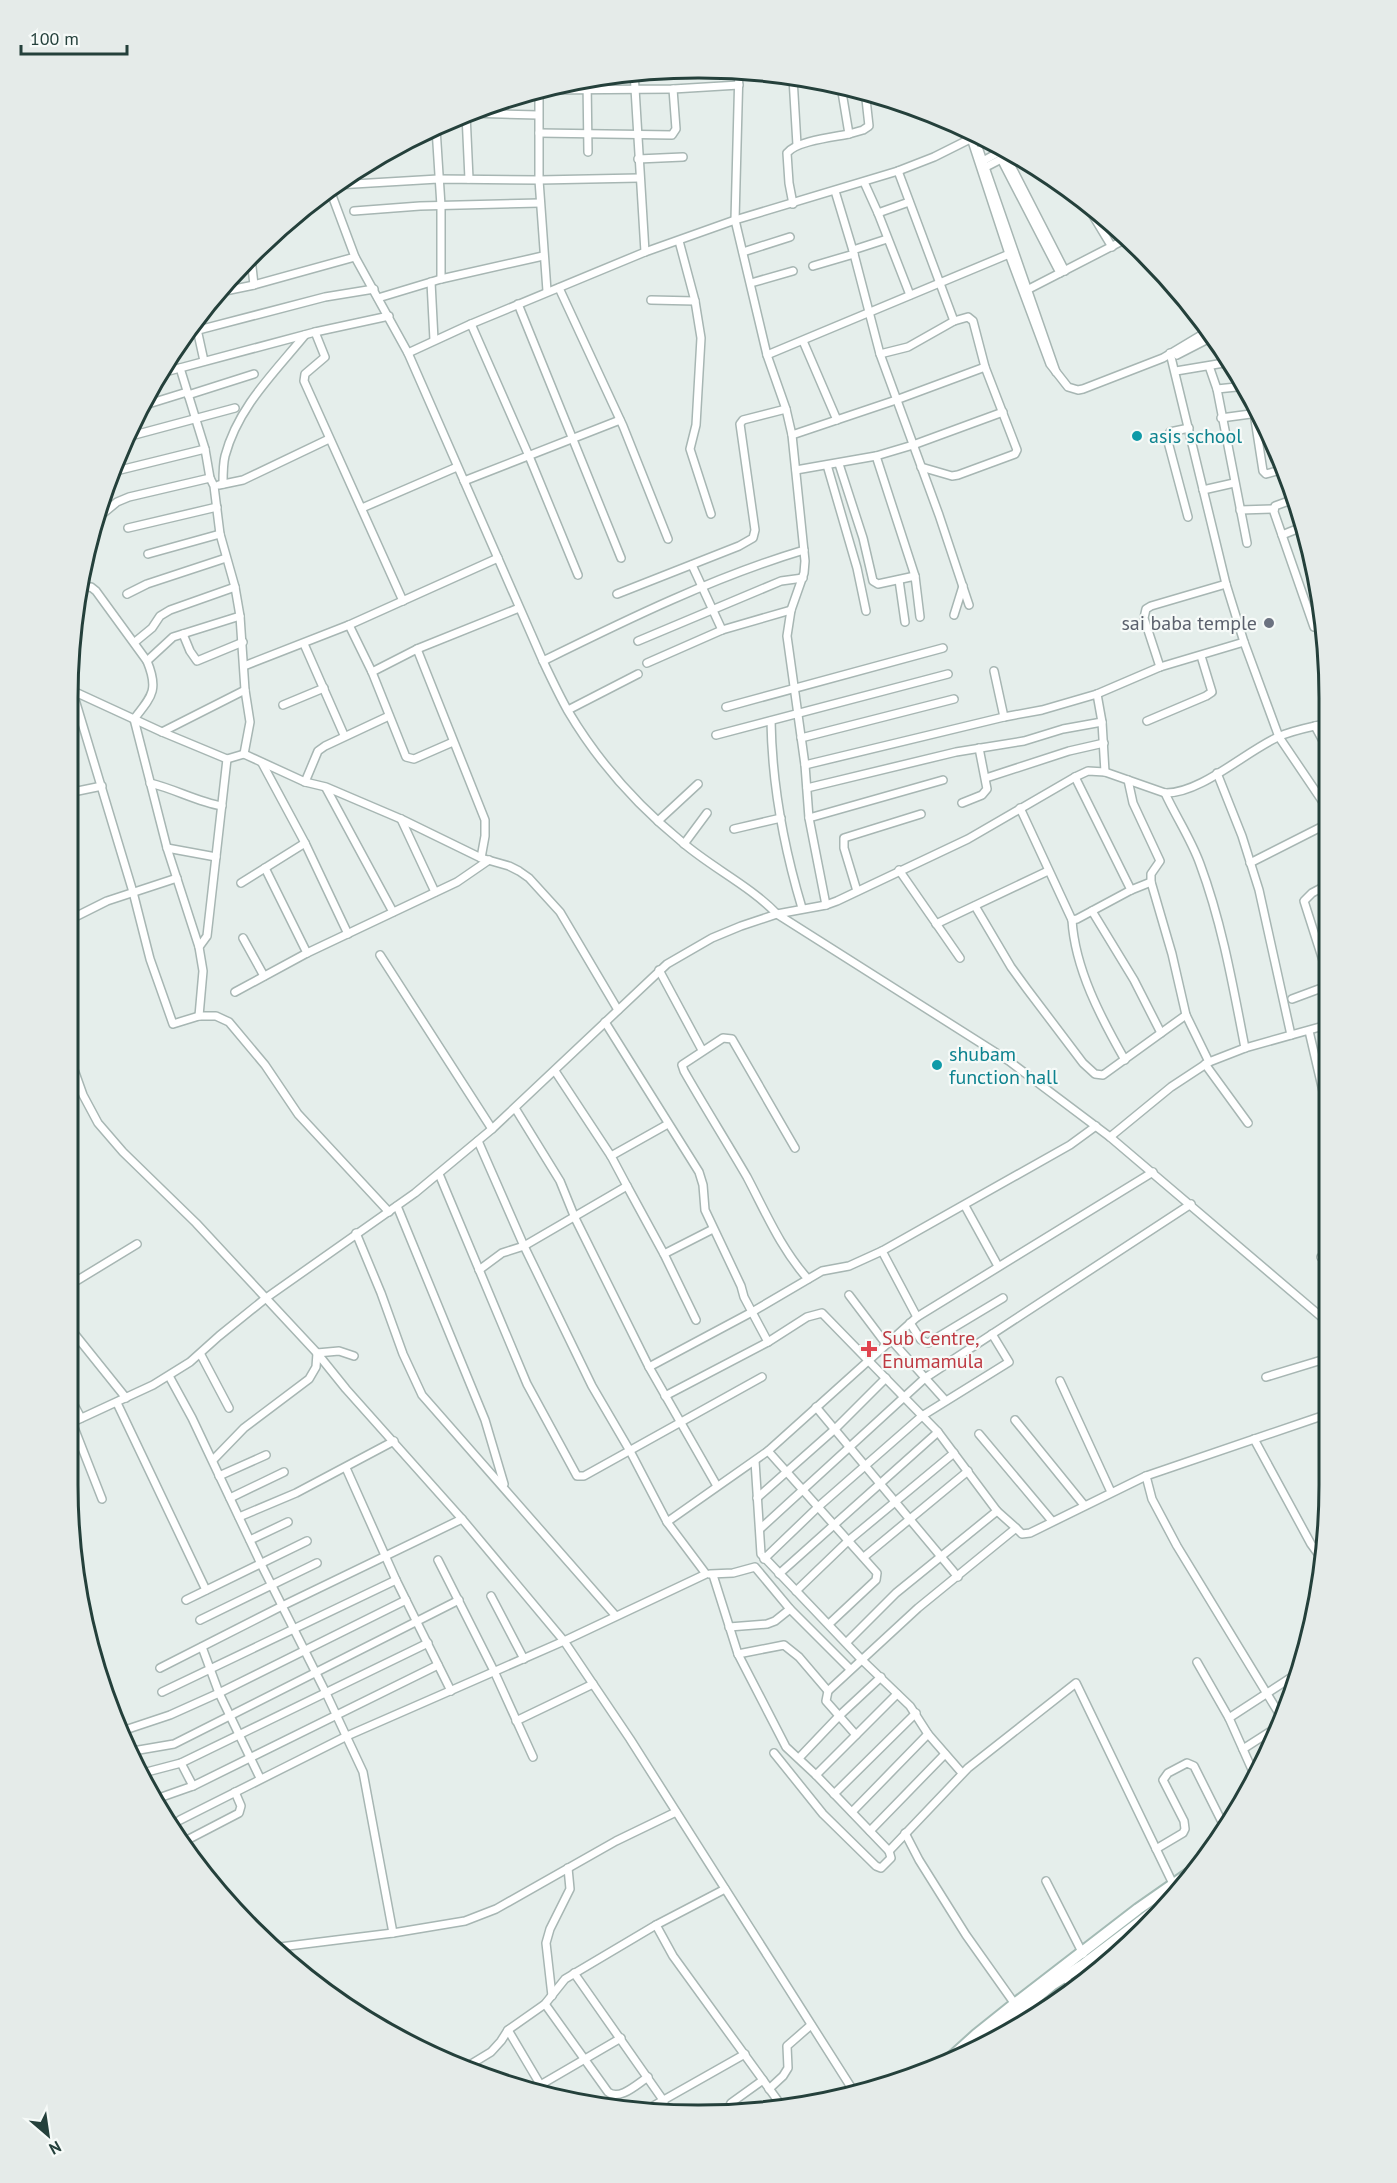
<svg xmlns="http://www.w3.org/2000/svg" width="1397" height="2183" viewBox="0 0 1397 2183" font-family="'PT Sans',sans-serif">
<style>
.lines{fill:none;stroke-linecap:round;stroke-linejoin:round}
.street-casing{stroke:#a7b6b3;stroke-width:10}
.secondary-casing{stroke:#a3bab4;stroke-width:14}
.street{stroke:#fff;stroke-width:7}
.secondary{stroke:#fff;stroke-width:10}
.culture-dot{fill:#0f9aa8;stroke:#f6faf8;stroke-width:2}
.worship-dot{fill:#6b7280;stroke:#f6faf8;stroke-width:2}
.health-dot{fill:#e0444e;stroke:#f6faf8;stroke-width:2}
.labels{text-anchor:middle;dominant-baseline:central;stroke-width:4.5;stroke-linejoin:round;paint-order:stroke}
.culture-label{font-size:20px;fill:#0d838f;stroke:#f6faf8;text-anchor:start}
.worship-label{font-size:20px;fill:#5b616d;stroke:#f6faf8;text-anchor:end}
.health-label{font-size:20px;fill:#be3a42;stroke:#f6faf8;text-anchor:start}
.rim{fill:none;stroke:#24403b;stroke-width:3}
</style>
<rect width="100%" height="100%" fill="#e5eeeb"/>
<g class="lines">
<defs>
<g id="street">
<path d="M739,69L735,220L767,355L786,409L792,435L805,561L804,573L791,610L787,636L805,765L809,818L826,905"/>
<path d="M793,78L797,145"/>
<path d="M587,80L588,152"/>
<path d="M541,90L673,89L739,85"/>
<path d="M539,91V180L547,291"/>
<path d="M469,113L538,115"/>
<path d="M466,114L469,179"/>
<path d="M436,128L441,206V279"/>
<path d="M968,129L1009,254L1050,364L1068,387L1078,390L1083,389L1163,358L1208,331"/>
<path d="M539,133L672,135L676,129L673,89"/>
<path d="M849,134L863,130L869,126L865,90"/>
<path d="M419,136L436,135"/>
<path d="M979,150L1056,372"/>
<path d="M1006,156L1065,271"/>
<path d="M638,159L683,157"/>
<path d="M1001,159L1060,273"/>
<path d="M981,162L1005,149"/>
<path d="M982,169L1011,154"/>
<path d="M898,171L954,321"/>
<path d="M864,182L878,213L910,295"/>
<path d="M337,185L438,179L539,180L639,178"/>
<path d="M330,190L355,257L408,353L543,661C551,678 559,695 568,711C597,760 638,806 682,842C712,868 749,885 777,914L1009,1061L1110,1137L1325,1320"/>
<path d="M835,191L854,254L880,354L939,515L969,605"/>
<path d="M1083,199L1112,247"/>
<path d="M793,204L789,183L787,153C796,141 834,137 849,134L841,86"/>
<path d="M354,211L420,206L540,203"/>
<path d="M878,213L909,202"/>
<path d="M679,241L695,301L701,338L696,425L690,449L711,514"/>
<path d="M853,250L887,239"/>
<path d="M645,252L735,220L898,171L934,157L974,137"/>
<path d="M743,252L790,237"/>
<path d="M251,258L254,285"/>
<path d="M813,266L854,254"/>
<path d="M431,282L434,340"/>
<path d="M751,283L793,271"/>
<path d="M559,288L623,426L668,539"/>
<path d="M225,291L254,285L355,257"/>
<path d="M1025,291L1126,239"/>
<path d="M378,298L441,279L543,256"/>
<path d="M651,300L695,301"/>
<path d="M518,304L621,558"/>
<path d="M195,320L204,361"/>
<path d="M471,324L529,456L578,575"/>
<path d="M315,332L325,357L305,374L304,381L403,601"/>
<path d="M187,333L325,297L374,289"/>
<path d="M803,341L837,420"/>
<path d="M408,353L471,324L645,252L634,72"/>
<path d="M1170,353L1226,584L1244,642L1279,737L1327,808"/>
<path d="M880,354L908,347L954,321L968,317L973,321L985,367L1017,450L1015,454L958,475L952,476L921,467"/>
<path d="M767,355L1014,252"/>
<path d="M1177,355L1212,337"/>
<path d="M1209,366L1217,389L1247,543"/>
<path d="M180,368L205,449L210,478L214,486L220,534L235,587L240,616L245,690L250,722L244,754"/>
<path d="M1176,371L1230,362"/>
<path d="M165,372L315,332L389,316"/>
<path d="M1217,389L1246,386"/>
<path d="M188,395L254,374"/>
<path d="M145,405L187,392"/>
<path d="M1254,413L1263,471L1266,474L1284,469"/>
<path d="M1221,418L1258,413"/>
<path d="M792,435L896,400L985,367"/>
<path d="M127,437L235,408"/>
<path d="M876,456L915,576"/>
<path d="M839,464L863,538L873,581L878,584L915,576L920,617"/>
<path d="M827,465L857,568L866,611"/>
<path d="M796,470L876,456L913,445L1003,412"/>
<path d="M112,472L205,449"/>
<path d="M464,481L620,420"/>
<path d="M223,484C223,475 223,464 225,456C238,407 274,373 305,335"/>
<path d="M219,485L243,480L329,439"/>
<path d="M1203,490L1234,483"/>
<path d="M1297,498L1275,506L1274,512L1314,627"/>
<path d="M362,508L457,467"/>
<path d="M1240,510L1274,509"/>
<path d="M100,516L117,502L129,497L210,478"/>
<path d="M1188,517L1167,438L1170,432L1189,428"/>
<path d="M128,528L217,507"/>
<path d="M1282,535L1302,527"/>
<path d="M148,554L220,534"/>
<path d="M692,565L722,630"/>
<path d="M899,580L905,622"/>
<path d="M80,588L91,587L96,591L147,661"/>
<path d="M127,594L147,584L226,558"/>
<path d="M617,594L739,546L753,538L755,530L740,424L743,420L786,409"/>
<path d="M954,615L963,586"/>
<path d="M349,625L372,672L406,757L414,759L453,742"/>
<path d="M183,634L190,651L197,661L243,642"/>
<path d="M638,641L781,581L803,578"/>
<path d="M135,642L152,628L160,616L170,610L235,587"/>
<path d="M304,644L344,735"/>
<path d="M417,649L485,820V836L481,858"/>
<path d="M543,661C628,619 714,577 804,550"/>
<path d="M647,663L722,630L791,610"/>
<path d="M244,666L349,625L498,558"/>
<path d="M1160,667L1144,618L1146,609L1151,606L1226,584"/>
<path d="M994,671L1004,717"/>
<path d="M372,672L417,649L519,608"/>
<path d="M73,691L162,732L227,759L244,754L305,782L326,787L401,819L481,858L509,866L519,871L529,878L560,912L618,1010"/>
<path d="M73,693L133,892L150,959L173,1024L199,1016H216L229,1022L265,1065L298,1114L389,1212"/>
<path d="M1097,694L1102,722L1105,772"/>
<path d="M283,705L324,688"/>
<path d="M726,707L943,648"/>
<path d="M568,710L638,674"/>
<path d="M771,721C772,784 784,848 802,908"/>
<path d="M1147,721L1206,696L1212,692L1201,656"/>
<path d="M1315,726L1328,750"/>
<path d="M162,732L245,690"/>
<path d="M716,735L948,674"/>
<path d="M801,738L954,699"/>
<path d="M262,763L305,843L348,934"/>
<path d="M805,765L1004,717L1042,710L1097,694L1160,667L1244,642"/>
<path d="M1217,773L1242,836L1259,890L1291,1035"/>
<path d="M1075,777L1131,890"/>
<path d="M986,778L1069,751L1104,743"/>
<path d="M1128,780L1133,803L1160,861L1151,874V882L1172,954L1186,1015L1209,1062"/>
<path d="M305,782L318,751L325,746L389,716"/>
<path d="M150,783C175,789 198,802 222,806"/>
<path d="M326,788L393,912"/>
<path d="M807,788L956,752L1024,741L1063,729L1102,722"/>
<path d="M73,792L102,786"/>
<path d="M1165,793C1176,817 1191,839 1200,864C1222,923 1233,986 1245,1048"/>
<path d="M962,803L982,795L987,789L979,748"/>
<path d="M1020,808L1072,920L1077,919L1131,890L1151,882"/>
<path d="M809,818L943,780"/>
<path d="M401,819L435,892"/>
<path d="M658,821L698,784"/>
<path d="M734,829L781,818"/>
<path d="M684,844L707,813"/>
<path d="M167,848L216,857"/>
<path d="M1250,863L1327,824"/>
<path d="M265,868L307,953"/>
<path d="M899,870L960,958"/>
<path d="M241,883L305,843"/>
<path d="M857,891L844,848V838L921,814"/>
<path d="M975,906L1011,967L1027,989L1083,1063L1095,1074L1103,1075L1186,1015"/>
<path d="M1092,911L1134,980L1161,1033"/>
<path d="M73,918L107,901L177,878"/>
<path d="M1072,920C1075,969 1101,1018 1125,1060"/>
<path d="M936,924L1048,871"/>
<path d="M243,938L264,976"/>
<path d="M199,947L167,848L134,719C152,696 159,690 147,661L173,637L240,616"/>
<path d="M380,955L492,1129"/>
<path d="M659,970L702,1050"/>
<path d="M1327,973L1304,901L1312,893L1327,885"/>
<path d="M235,992L307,953L457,882L489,860"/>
<path d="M1292,999L1327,986"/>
<path d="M199,1016L203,971L199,947L207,936L227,759"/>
<path d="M605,1022L699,1172L703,1185L705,1210L741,1286L744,1297L768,1342"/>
<path d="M1309,1031L1326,1104"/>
<path d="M1205,1064L1248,1123"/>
<path d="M73,1067L83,1095L98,1123L123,1152L196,1223L317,1353L346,1389L462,1519L564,1641L630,1739L856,2095"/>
<path d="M555,1071L611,1156"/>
<path d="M515,1108L560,1181L575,1218L649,1367L717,1486"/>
<path d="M1110,1137L1171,1087L1209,1062L1245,1048L1327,1025"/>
<path d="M478,1141L524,1246L592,1386L630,1451L667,1522"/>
<path d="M795,1148L732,1039L723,1038L682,1065L684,1071C704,1106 726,1141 747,1177C766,1213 781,1249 808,1279"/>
<path d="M439,1174L527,1384L577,1476H584L762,1377"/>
<path d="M627,1186L664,1254L696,1320"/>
<path d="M397,1206L485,1420L504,1484"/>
<path d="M965,1206L998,1266"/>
<path d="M356,1233L381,1293L403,1354L422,1395L615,1615"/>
<path d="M664,1254L713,1229"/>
<path d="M1321,1257L1325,1259"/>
<path d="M479,1270L502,1253L524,1246L627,1186L611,1156L668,1124"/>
<path d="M73,1283L137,1244"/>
<path d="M849,1295L886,1344"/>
<path d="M917,1317L882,1251L1070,1145L1096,1126"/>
<path d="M910,1323L921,1340L928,1343L1003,1298"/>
<path d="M73,1332L126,1398"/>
<path d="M891,1340L945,1400"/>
<path d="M201,1355L229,1408"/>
<path d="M649,1367L752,1312L822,1271L849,1266L882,1251"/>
<path d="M169,1376L192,1418L261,1564L326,1693L363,1772L393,1933"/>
<path d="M1266,1377L1325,1359"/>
<path d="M1060,1381L1111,1492"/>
<path d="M665,1396L768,1342L807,1317L822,1313L938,1432L997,1511L1016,1528L918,1608L828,1691L826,1701L856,1735"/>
<path d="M73,1403L81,1418"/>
<path d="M117,1403L206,1590"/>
<path d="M816,1407L958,1577"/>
<path d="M1015,1420L1084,1505"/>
<path d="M73,1422L153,1385L190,1362L219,1336L266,1298L415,1193L492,1129L667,964L712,938L741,926L777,914L826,905L837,901L968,839L1075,777L1088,771L1105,772L1165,793C1200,794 1245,752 1278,737C1293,730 1312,727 1328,723"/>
<path d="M73,1425L102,1499"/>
<path d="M979,1434L1052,1521"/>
<path d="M1254,1439L1311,1544L1324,1562"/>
<path d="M768,1451L877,1573L876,1580L829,1624"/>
<path d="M213,1460L244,1428L309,1379L316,1367L317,1353L339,1351L354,1356"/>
<path d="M755,1461L761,1554L861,1659L910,1706L928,1734L962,1773"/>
<path d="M346,1468L396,1580L451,1691"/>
<path d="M219,1476L266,1455"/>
<path d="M1146,1476L1152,1499L1177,1546L1283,1720"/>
<path d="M230,1498L284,1472"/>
<path d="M757,1498L835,1429L886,1378"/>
<path d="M239,1517L296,1493L394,1441"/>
<path d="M1016,1528L1022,1534L1030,1533L1146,1476L1325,1415"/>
<path d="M760,1529L925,1378L1191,1204"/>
<path d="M250,1540L288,1522"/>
<path d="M73,1554L76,1563L73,1569"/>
<path d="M864,1557L968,1471"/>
<path d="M764,1559L818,1507L922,1416L1009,1362L992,1334"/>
<path d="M438,1560L494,1671L533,1757"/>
<path d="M710,1574L733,1573L755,1567L790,1609L850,1669"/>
<path d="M779,1574L938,1432"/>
<path d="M713,1575L738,1654L786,1747L816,1775L889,1851L968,1768L1076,1683L1175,1888"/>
<path d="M796,1591L848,1541L954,1453"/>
<path d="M491,1596L524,1659"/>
<path d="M186,1600L307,1541"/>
<path d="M200,1620L317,1563"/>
<path d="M729,1627L767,1624L775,1621L790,1609"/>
<path d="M847,1642L896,1593L997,1511"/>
<path d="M202,1647L219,1693L260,1778"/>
<path d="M738,1654L784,1645L799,1657L828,1691"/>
<path d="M1197,1662L1229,1718L1254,1774"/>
<path d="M160,1668L282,1606L462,1519"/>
<path d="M162,1692L396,1580"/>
<path d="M1229,1718L1295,1675"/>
<path d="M516,1721L593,1684"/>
<path d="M122,1731L170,1715L219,1693L406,1600"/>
<path d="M1243,1749L1282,1724"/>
<path d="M133,1751L174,1744L459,1600"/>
<path d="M774,1753L823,1814L876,1866L881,1868L891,1858L889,1851"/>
<path d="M799,1758L839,1716L881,1677"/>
<path d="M181,1763L193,1786"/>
<path d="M143,1773L181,1763L428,1643"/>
<path d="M816,1775L897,1694"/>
<path d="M834,1794L916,1713"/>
<path d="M156,1799L193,1786L438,1665"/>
<path d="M852,1812L928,1734"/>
<path d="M180,1820L347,1736L564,1641L706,1574L667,1522L768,1451L917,1317L1153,1172"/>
<path d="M870,1831L945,1754"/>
<path d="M905,1833L919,1860L966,1935L1017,2007"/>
<path d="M189,1839L239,1813L241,1806L235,1792"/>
<path d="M1156,1849L1183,1833L1185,1829L1184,1821L1163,1780L1168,1773L1187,1763L1194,1766L1224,1826"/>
<path d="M1046,1881L1083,1954"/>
<path d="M656,1925L673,1956L781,2105"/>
<path d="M272,1948L393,1933L465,1921L496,1909L616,1841L676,1812"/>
<path d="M574,1973L663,2100L667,2112"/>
<path d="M1065,1976L1073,1990"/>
<path d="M552,1996L546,1943L550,1929L570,1889L568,1868"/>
<path d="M545,2004L608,2092C620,2101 637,2084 648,2077"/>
<path d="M508,2030L547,2096"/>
<path d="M463,2069L491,2052L501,2041L508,2030L545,2004L565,1979L656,1925L725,1889"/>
<path d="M769,2089L783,2076L788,2068L787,2046L811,2025"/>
<path d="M530,2091L621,2038"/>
<path d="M618,2107V2108"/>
<path d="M646,2110L745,2054"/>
<path d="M727,2112L731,2103L763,2080"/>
</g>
<g id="secondary">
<path d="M968,2054L1053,1984L1083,1965L1178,1893"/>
<path d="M945,2063L976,2035L1016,2003L1138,1909L1201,1865"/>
</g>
</defs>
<use href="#street" class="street-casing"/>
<use href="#secondary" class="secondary-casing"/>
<use href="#street" class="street"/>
<use href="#secondary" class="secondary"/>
</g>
<g class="culture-dot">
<circle cx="1137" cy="436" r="6"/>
<circle cx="937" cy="1065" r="6"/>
</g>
<circle class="worship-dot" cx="1269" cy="623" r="6"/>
<path class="health-dot" d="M866 1340h6v6h6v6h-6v6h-6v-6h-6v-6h6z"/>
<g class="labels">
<g class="culture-label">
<text x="1149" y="436">asis school</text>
<text x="949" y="1054">shubam<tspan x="949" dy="23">function hall</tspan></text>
</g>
<g class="worship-label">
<text x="1257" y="623">sai baba temple</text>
</g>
<g class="health-label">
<text x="882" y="1338">Sub Centre,<tspan x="882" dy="23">Enumamula</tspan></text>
</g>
</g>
<path d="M0 0H1397V2183H0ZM698 78H699A620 620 0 0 1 1319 698V1485A620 620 0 0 1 699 2105H698A620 620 0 0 1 78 1485V698A620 620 0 0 1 698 78Z" fill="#e5ebe9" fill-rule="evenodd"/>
<path class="rim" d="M698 78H699A620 620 0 0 1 1319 698V1485A620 620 0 0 1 699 2105H698A620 620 0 0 1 78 1485V698A620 620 0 0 1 698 78Z"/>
<g transform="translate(48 2135) rotate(151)" stroke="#f6faf8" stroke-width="4.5" paint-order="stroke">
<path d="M0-4.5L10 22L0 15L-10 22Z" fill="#24403b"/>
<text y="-9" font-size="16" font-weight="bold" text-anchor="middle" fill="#24403b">N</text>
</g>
<path d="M21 45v9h106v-9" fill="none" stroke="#24403b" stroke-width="3"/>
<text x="30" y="45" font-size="18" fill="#24403b" stroke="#f6faf8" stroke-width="4.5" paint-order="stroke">100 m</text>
</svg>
